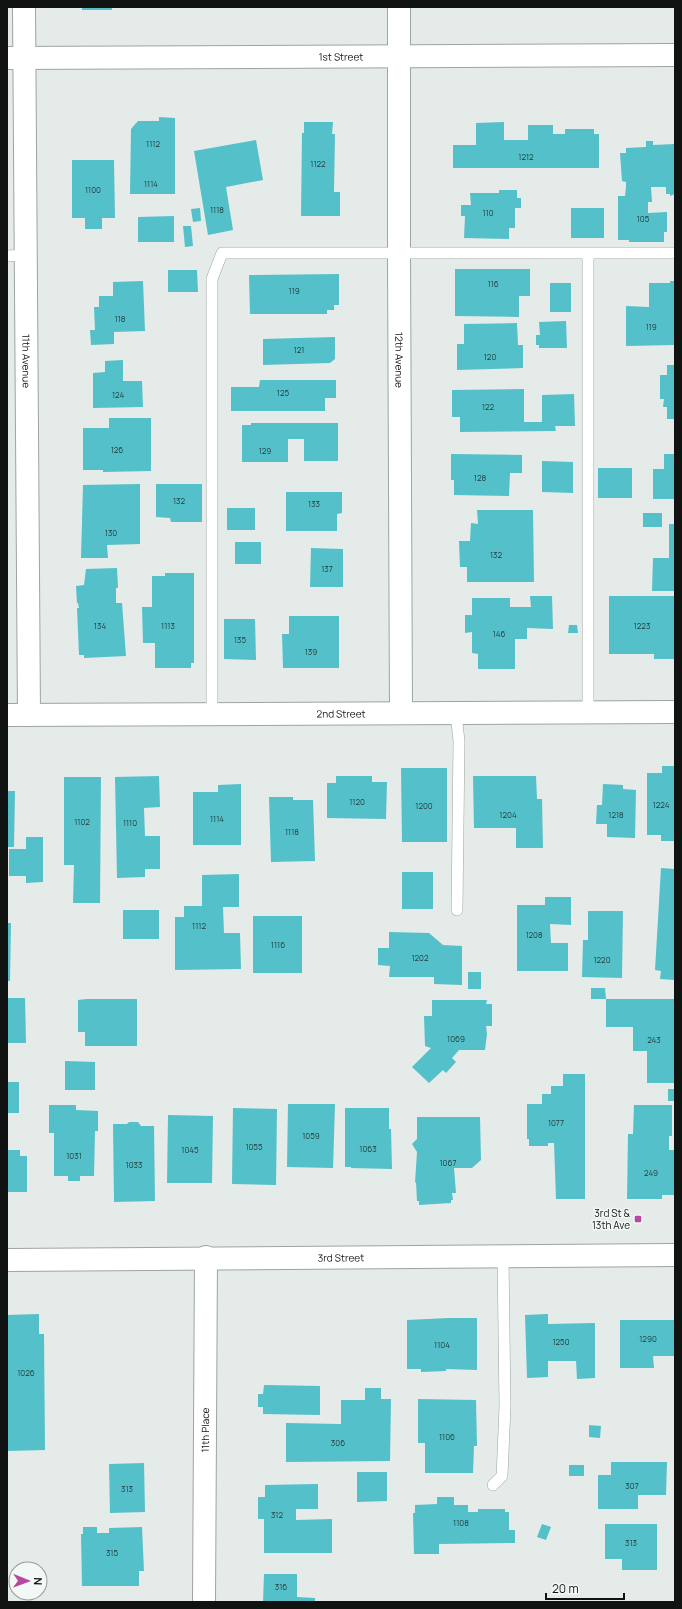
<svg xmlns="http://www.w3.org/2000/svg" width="682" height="1609" viewBox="0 0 682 1609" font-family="Manrope,sans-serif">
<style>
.building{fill:#54c0c9}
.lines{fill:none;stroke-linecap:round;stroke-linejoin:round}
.lane-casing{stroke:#9ea4a2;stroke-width:12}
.street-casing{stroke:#9ea4a2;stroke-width:24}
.secondary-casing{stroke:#9ea4a2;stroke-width:24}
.lane{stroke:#fff;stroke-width:11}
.street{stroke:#fff;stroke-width:22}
.secondary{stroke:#fff;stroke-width:22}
.poi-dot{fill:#b747a3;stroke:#f1f8f5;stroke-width:1.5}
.labels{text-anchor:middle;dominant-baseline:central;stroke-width:3;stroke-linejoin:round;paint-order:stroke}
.number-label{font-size:8px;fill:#223e40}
.street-label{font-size:10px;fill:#111312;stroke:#f1f8f5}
.poi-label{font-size:10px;fill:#111312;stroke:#f1f8f5;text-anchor:end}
</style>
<rect width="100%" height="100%" fill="#e4ebe8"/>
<g class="building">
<rect x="82" y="7" width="30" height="3"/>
<path d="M159,117L175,118V194H130L131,129L138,121H159Z"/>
<path d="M304,122H333L332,134H335L334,192H340V216H301L302,133H304Z"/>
<path d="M504,122V140H528V125H553V134H565V129H594V134H599V168H453V145H476V123Z"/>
<path d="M256,140L263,180L226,187L233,230L208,235L194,151Z"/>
<path d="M646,141H653V145L675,144V194L670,196V194H666V187H651L652,202H648V213L667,212V232H664V242H629V240H618V196H625L626,187V182L622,181L620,153H626V148L646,147Z"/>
<path d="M72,160H114L115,218H102V229H85V218H72Z"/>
<path d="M499,190H517V198H521V208H515V228H509V239L464,238L465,216H461V205H471L470,193H499Z"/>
<path d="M200,208L201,221L193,222L191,209Z"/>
<rect x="571" y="208" width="33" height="30"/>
<path d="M174,216V242H138V217Z"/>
<path d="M183,226H191L193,246L185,247Z"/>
<path d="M455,269H530V296H519V317L455,316Z"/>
<path d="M168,270H197L198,292H168Z"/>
<path d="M339,274V305H334V310H327V314H250L249,275Z"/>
<path d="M143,281L145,331L114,332V344L91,345L90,330H95L94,307H99V296H113V282Z"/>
<path d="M670,281H675V345L626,346V306L649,307V283H670Z"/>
<rect x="550" y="283" width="21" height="29"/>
<path d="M566,321L567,348H539V345H536V335H540L539,322Z"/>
<path d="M517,323L518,345H523V368L457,370V344H464V324Z"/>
<path d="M335,337V359L330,363L263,365V339Z"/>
<path d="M123,360V381H142L143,407L93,408V373L105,372V361Z"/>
<path d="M667,365H675V419H667V407H663L664,399H660V375H667Z"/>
<path d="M260,380H336V398H325V411H231V387H259Z"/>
<path d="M524,389V422H542V395L574,394L575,426H555L556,431L460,432V417H452V390Z"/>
<path d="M109,418H151V471L103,472V470H83V428H109Z"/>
<path d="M251,423H338V461H304V439H288V462H242V425H251Z"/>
<path d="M451,454L522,455V473H510L509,496L454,495V480H451Z"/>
<path d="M664,454H675V499H653V469H664Z"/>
<path d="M542,461L573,462V493L542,492Z"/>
<rect x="598" y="468" width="34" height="30"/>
<path d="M140,484V544L107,545L108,558H81L83,485Z"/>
<path d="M156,484H202V522H171L170,518L156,517Z"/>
<path d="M286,492H342V513L337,514V531H286Z"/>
<rect x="227" y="508" width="28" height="22"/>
<path d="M477,510H533L534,582H467V567H460L459,541H470L471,523L478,524Z"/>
<rect x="643" y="513" width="19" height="14"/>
<path d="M669,524H675V591H652L653,558H669Z"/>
<rect x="235" y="542" width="26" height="22"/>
<path d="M311,548L343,549V587H310Z"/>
<path d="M117,568L118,588H116V603H122L126,656L84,658V655H79L77,608H79L78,603H77L76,586L84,585L86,569Z"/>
<path d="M165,573H194V663H191V668H155V643H143L142,607H152V576H165Z"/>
<path d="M530,596H552L553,629L527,628V639H515V669H478V654L472,653V632L465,633V615H472V598H510V607H531Z"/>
<path d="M609,596H675V659H654V654H609Z"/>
<path d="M289,616H339V668H283L282,634H289Z"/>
<path d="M224,619H255L256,660L224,659Z"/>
<path d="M569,625H577L578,633H568Z"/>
<path d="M662,766H675V841H661V835H647V773H662Z"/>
<path d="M401,768H447V842H402Z"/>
<path d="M159,776L160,807L144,808L145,836H160V869H145V877L117,878L115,777Z"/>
<path d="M336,776H372V782H387L386,819L327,818V783H336Z"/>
<path d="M473,776H536L537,799H542L543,848H516V828H474Z"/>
<path d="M64,777H101L100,903H73L74,865H64Z"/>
<path d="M241,784V845H193V792H218V785Z"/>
<path d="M603,784L623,785V789L636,790L635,838L607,837V824H596L597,805H602Z"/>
<path d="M7,791H15L14,847H7Z"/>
<path d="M269,797H293V800H313L315,861L271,862Z"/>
<path d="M26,837H43V882L26,883V876H9V849H26Z"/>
<path d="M661,868L675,869V980L660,979L661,971L655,970Z"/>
<rect x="402" y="872" width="31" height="37"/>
<path d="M239,874V907H223L224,933H240L241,969L175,970V917H184V906H202V875Z"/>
<path d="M545,897H571V925L550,924L551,943H568V971H517V905H545Z"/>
<rect x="123" y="910" width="36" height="29"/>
<path d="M588,911H623L622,978L582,977L583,940H588Z"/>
<rect x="253" y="916" width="49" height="57"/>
<path d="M7,923H11L10,981H7Z"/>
<path d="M389,932L429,933L443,945L462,946V985L434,984V977H389L390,966L378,965V948H389Z"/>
<rect x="468" y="972" width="13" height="17"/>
<path d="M591,988H605L606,999H591Z"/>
<path d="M7,998H25L26,1043H7Z"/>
<path d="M86,999H137V1046H85V1032H78V1000Z"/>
<path d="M606,999H675V1083H647V1051H633V1027H606Z"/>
<path d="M432,1000H487L486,1004H492V1026H486L487,1034L485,1050H459L452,1058L456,1062L446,1073L443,1070L429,1083L412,1067L431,1048L425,1046L424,1016H432Z"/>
<path d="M65,1061L95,1062V1090H65Z"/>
<path d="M563,1074H585V1199H556L554,1143H548V1146H529V1139H527V1104H542V1094H551V1086H563Z"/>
<rect x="7" y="1082" width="12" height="31"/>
<rect x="668" y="1089" width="7" height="12"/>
<path d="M288,1104H335L333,1168L287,1167Z"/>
<path d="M49,1105H76V1110L98,1111V1131H95L94,1176H80V1181H68V1176H54V1133H49Z"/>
<path d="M634,1105H672V1136H669V1150H675V1195H662V1199H627L628,1134H633Z"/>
<path d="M233,1108L277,1109L276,1185L232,1184Z"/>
<path d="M345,1108H389V1129H391L392,1169L351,1168V1167H345Z"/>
<path d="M168,1115L213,1116L212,1183H167Z"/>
<path d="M417,1117H480L481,1160L472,1168H454L456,1193H452L453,1200H451V1203L419,1205V1201H417L416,1182L415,1183L417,1152L412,1144L417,1139Z"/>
<path d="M129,1122H138L141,1126H154L155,1201L114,1202L113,1124H127Z"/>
<path d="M7,1150H20V1156H27V1192H7Z"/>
<path d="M39,1314V1334H44L45,1450L7,1451V1315Z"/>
<path d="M548,1314V1324L595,1323V1378L577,1379L576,1361H548V1377L527,1378L525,1315Z"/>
<path d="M449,1318H477V1370L446,1369V1371L421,1372V1369H407V1320Z"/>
<path d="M620,1320H675V1356H653L654,1368H620Z"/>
<path d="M264,1385L320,1386V1415L263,1414V1407H258V1394H263Z"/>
<path d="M365,1388H381V1399H391L390,1461L286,1462V1423L341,1424V1400H365Z"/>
<path d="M418,1399L476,1400L477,1446H474L473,1473H425V1443H418Z"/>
<path d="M589,1425L601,1426L600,1438L589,1437Z"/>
<path d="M611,1462H667L666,1495H638V1509H598V1475H611Z"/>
<path d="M144,1463L145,1512L110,1513L109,1464Z"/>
<rect x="569" y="1465" width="15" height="11"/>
<path d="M357,1472H387V1501L357,1502Z"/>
<path d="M318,1484V1509H296V1520L332,1519V1553H264V1519H258V1497H265V1485Z"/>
<path d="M437,1497H454V1505H468V1512H478V1509H505V1512H509V1530H515V1543L439,1544V1554H414L413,1513H415V1505L437,1504Z"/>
<path d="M542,1524L551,1527L546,1540L537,1537Z"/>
<path d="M605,1524H657V1570H622V1559H605Z"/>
<path d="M83,1527H97V1533H109V1528L142,1527L144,1571H139V1586H82L81,1534H83Z"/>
<path d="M264,1574H297V1597L315,1598V1602H263Z"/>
</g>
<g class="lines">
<defs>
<g id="lane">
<path d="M588,254V713"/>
<path d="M7,256L25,255"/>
<path d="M212,714V279L222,253H675"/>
<path d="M456,714L459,741L457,910"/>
<path d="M493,1485L502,1476L505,1407L503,1256"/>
</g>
<g id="street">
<path id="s1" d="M24,7L29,715"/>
<path id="s2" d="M399,7V254L401,713"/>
<path id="s3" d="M7,715L675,712"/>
<path id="s4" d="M204,1602L206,1257"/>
</g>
<g id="secondary">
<path id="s5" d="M7,58L675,55"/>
<path id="s6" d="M7,1260L675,1255"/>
</g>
</defs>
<use href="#lane" class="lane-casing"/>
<use href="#street" class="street-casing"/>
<use href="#secondary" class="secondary-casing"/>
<use href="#lane" class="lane"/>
<use href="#street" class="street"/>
<use href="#secondary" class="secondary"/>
</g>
<rect class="poi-dot" x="634" y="1215" width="8" height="8" rx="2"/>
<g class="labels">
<g class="number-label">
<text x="153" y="143">1112</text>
<text x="526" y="156">1212</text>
<text x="318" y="163">1122</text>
<text x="151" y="183">1114</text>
<text x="93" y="189">1100</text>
<text x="217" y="209">1118</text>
<text x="488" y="212">110</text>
<text x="643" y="218">105</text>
<text x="493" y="283">116</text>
<text x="294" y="290">119</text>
<text x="120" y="318">118</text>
<text x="651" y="326">119</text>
<text x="299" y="349">121</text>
<text x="490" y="356">120</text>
<text x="283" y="392">125</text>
<text x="118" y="394">124</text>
<text x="488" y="406">122</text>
<text x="117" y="449">126</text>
<text x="265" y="450">129</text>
<text x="480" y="477">128</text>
<text x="179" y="500">132</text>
<text x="314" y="503">133</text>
<text x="111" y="532">130</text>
<text x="496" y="554">132</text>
<text x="327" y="568">137</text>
<text x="100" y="625">134</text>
<text x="168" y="625">1113</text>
<text x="642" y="625">1223</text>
<text x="499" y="633">146</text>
<text x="240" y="639">135</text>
<text x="311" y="651">139</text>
<text x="357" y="801">1120</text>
<text x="661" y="804">1224</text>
<text x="424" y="805">1200</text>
<text x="508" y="814">1204</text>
<text x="616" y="814">1218</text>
<text x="217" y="818">1114</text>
<text x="82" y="821">1102</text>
<text x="130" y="822">1110</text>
<text x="292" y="831">1118</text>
<text x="199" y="925">1112</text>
<text x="534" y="934">1208</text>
<text x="278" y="944">1116</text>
<text x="420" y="957">1202</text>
<text x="602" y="959">1220</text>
<text x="456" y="1038">1069</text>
<text x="654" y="1039">243</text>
<text x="556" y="1122">1077</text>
<text x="311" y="1135">1059</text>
<text x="254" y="1146">1055</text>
<text x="368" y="1148">1063</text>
<text x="190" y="1149">1045</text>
<text x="74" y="1155">1031</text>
<text x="448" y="1162">1067</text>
<text x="134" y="1164">1033</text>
<text x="651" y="1172">249</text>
<text x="648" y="1338">1290</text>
<text x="561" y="1341">1250</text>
<text x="442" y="1344">1104</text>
<text x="26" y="1372">1026</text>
<text x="447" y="1436">1106</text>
<text x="338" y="1442">306</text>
<text x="632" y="1485">307</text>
<text x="127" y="1488">313</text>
<text x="277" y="1514">312</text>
<text x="461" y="1522">1108</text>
<text x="631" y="1542">313</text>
<text x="112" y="1552">315</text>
<text x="281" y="1586">316</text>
</g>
<g class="street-label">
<text stroke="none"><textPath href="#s5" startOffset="334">1st Street</textPath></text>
<text stroke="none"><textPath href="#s2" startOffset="353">12th Avenue</textPath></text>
<text stroke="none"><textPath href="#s1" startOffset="354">11th Avenue</textPath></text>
<text stroke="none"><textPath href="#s3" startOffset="334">2nd Street</textPath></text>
<text stroke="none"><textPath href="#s6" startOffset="334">3rd Street</textPath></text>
<text stroke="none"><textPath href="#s4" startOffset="172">11th Place</textPath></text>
</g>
<g class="poi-label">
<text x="630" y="1213">3rd St &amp;<tspan x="630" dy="12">13th Ave</tspan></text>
</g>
</g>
<rect width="682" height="1609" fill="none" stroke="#111312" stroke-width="16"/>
<g transform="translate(28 1581) rotate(91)"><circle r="19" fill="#f1f8f5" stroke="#979c9a"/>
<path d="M0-3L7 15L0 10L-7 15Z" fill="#b747a3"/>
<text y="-6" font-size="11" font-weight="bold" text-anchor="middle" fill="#111312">N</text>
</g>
<path d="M546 1593v6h78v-6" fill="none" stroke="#111312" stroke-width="2"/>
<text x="552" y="1593" font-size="12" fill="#111312" stroke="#f1f8f5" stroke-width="3" paint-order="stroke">20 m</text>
</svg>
